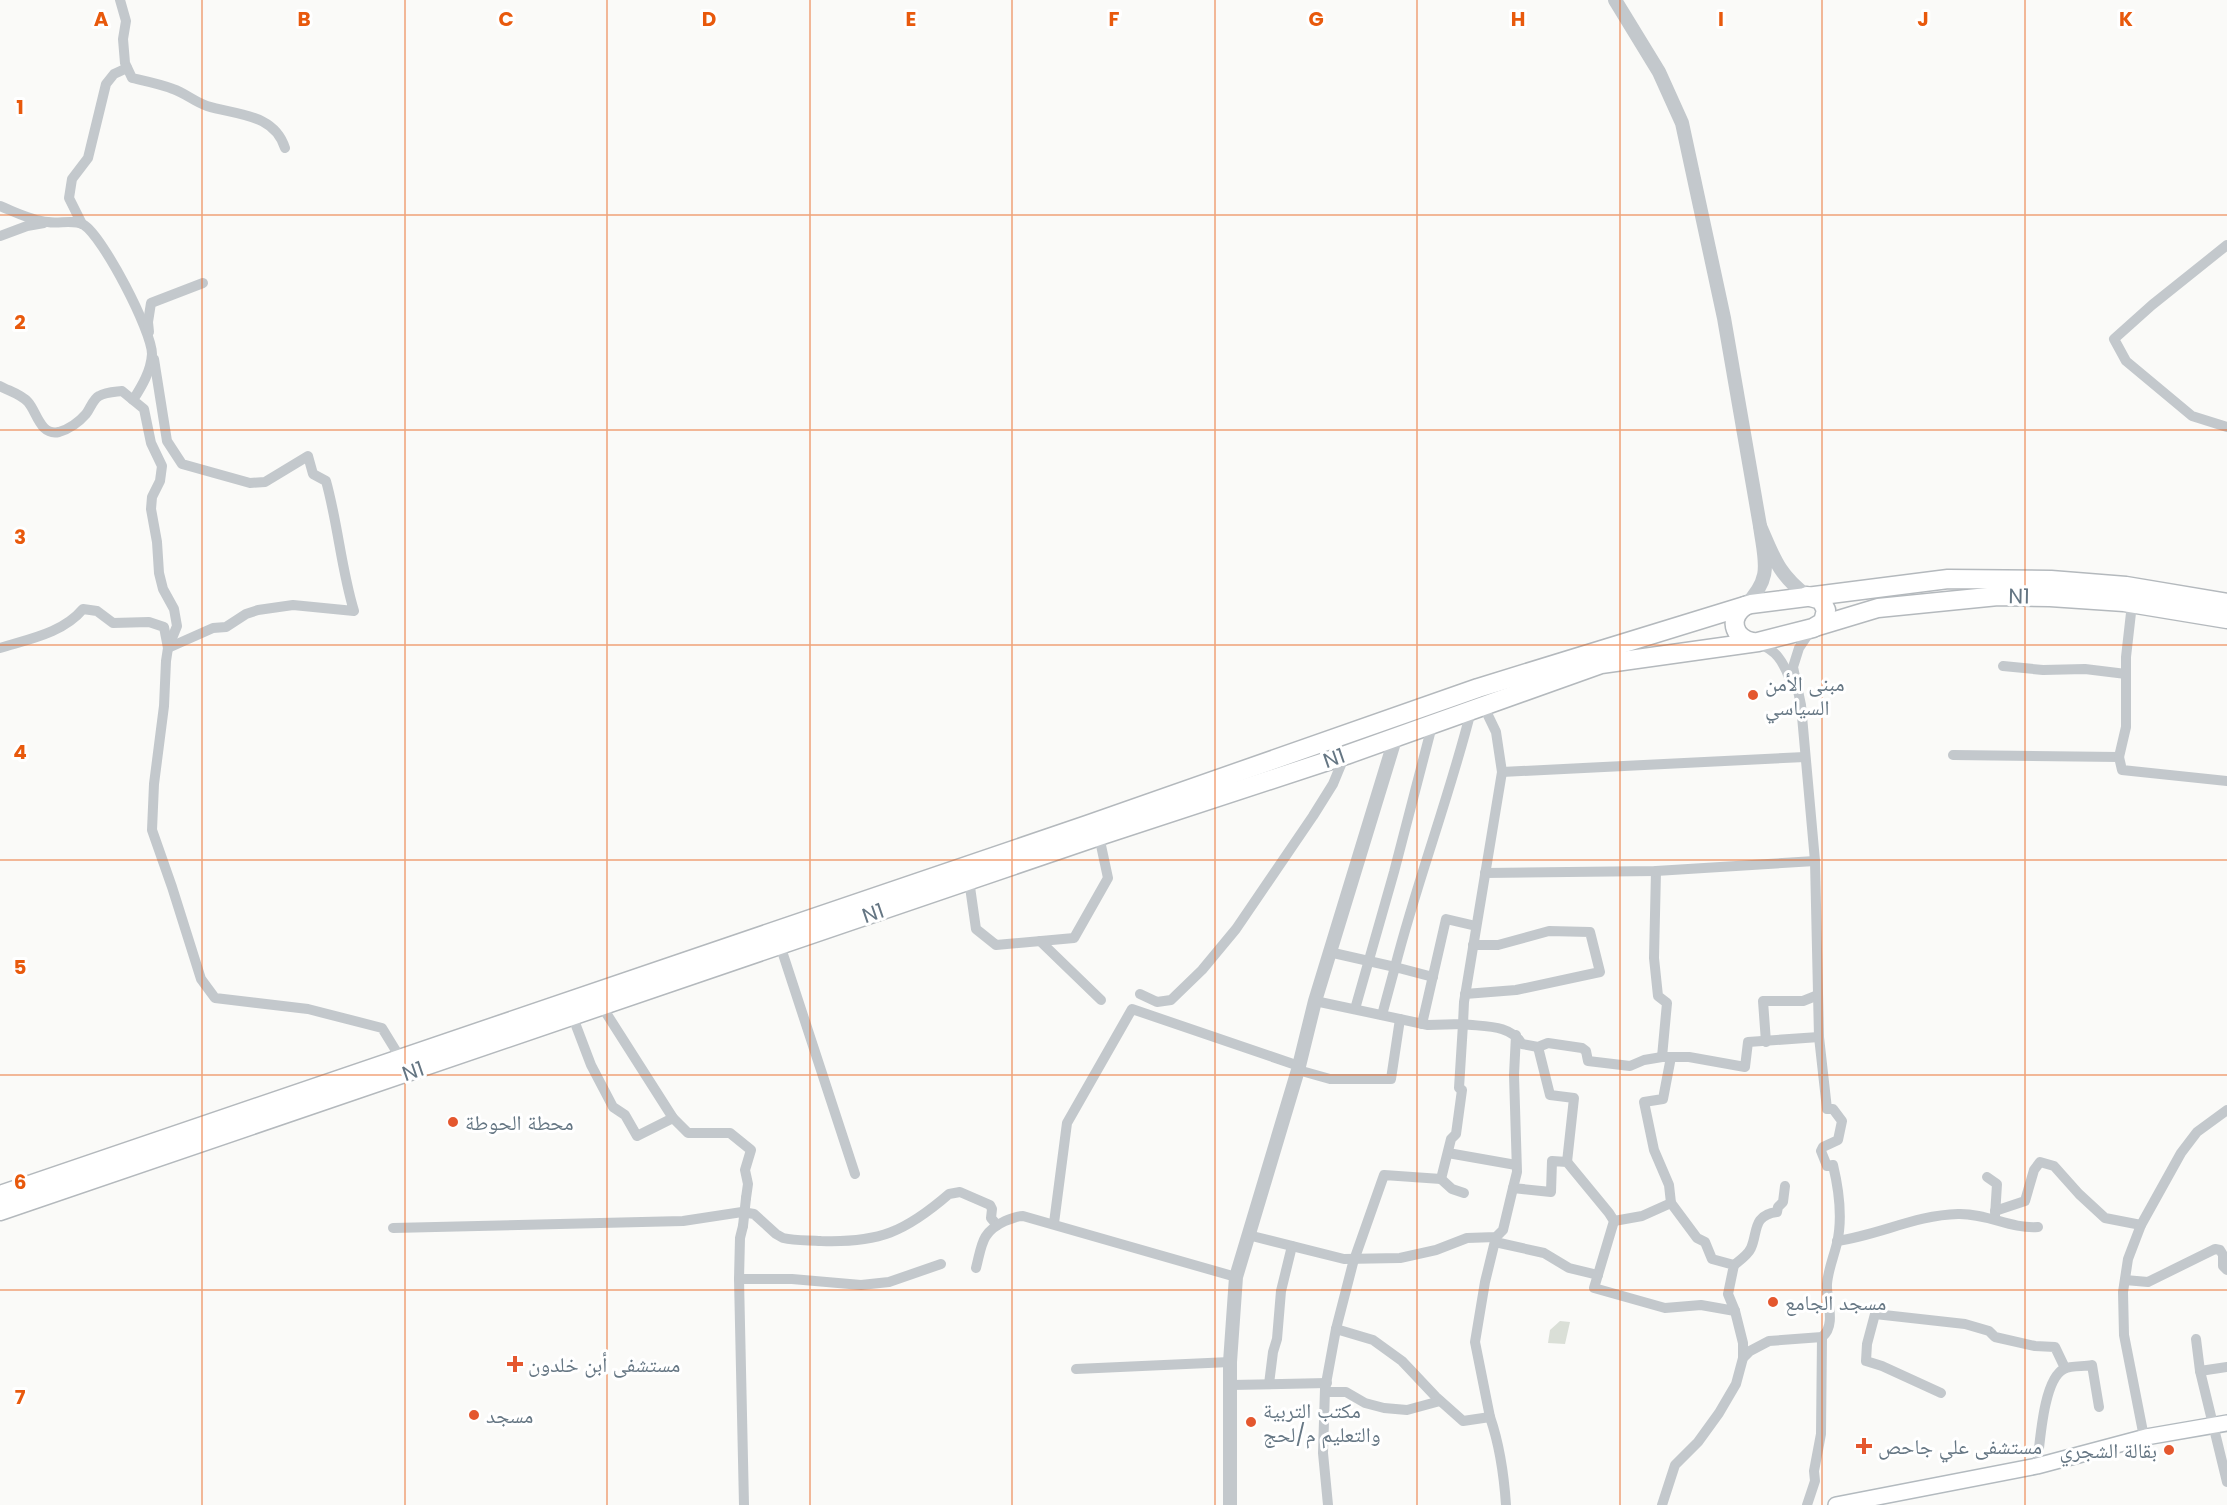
<svg xmlns="http://www.w3.org/2000/svg" width="2227" height="1505" viewBox="0 0 2227 1505" font-family="Poppins,'Noto Naskh Arabic',sans-serif">
<style>
.green{fill:#dadfd7}
.lines{fill:none;stroke-linecap:round;stroke-linejoin:round}
.secondary-casing{stroke:#b3babf;stroke-width:18}
.trunk-casing{stroke:#b4b9bd;stroke-width:21}
.minor{stroke:#c3c8cc;stroke-width:10}
.tertiary{stroke:#c3c8cc;stroke-width:14}
.secondary{stroke:#fff;stroke-width:15}
.trunk{stroke:#fff;stroke-width:18}
.minor-bridge{stroke:#c3c8cc;stroke-width:10}
.grid{fill:none;stroke:#e8590c;stroke-width:1.5;stroke-opacity:0.55}
.poi-dot{fill:#e4572e;stroke:#fff;stroke-width:2}
.labels{text-anchor:middle;dominant-baseline:central;stroke-width:6;stroke-linejoin:round;paint-order:stroke}
.street-label{font-size:21px;fill:#657683;stroke:#fff}
.poi-label{font-size:21px;fill:#657683;stroke:#fff;text-anchor:start}
.grid-label{font-size:20px;text-anchor:middle;font-weight:bold;fill:#e8590c;stroke:#fff;stroke-width:6;stroke-linejoin:round;paint-order:stroke}
</style>
<rect width="100%" height="100%" fill="#fafaf8"/>
<path class="green" d="M1560,1321L1570,1322L1565,1344L1548,1343L1550,1330Z"/>
<g class="lines">
<defs>
<path id="secondary" d="M1836,1505L2037,1466L2146,1437L2227,1423"/>
<g id="trunk">
<path d="M1745,606C1728,618 1733,637 1752,642"/>
<path d="M1815,627L1878,608L1998,596L2050,597L2124,602L2227,619"/>
<path d="M0,1195L1087,825L1478,688L1751,604L1948,579L2051,580L2126,586L2227,603"/>
<path d="M0,1211L1099,836L1346,755L1601,664L1758,642L1813,628L1823,622L1826,610L1821,600L1807,596"/>
</g>
</defs>
<use href="#secondary" class="secondary-casing"/>
<use href="#trunk" class="trunk-casing"/>
<g class="minor">
<path d="M120,0L126,21L123,39L125,63L132,78C145,81 160,84 173,89C185,93 195,102 207,106C236,115 274,113 285,148"/>
<path d="M0,206C15,212 32,221 48,222C59,224 74,219 84,225C103,237 152,331 152,354C151,371 142,386 133,400L144,409L151,443L162,466L160,481L152,497L151,509L157,542L159,573L163,589L174,609L177,626L168,648L166,661L164,706L154,784L152,830L172,887L201,979L215,998L308,1009L382,1028L401,1059"/>
<path d="M82,224L69,198L72,179L88,158L106,84L114,74L127,68"/>
<path d="M0,236L27,226L44,223"/>
<path d="M2227,245L2152,305L2114,339L2126,361L2192,416L2227,427"/>
<path d="M149,332L148,322L151,303L203,283"/>
<path d="M154,359L167,441L182,464L250,483L265,482L308,456L313,474L326,481C338,524 341,568 354,611L293,605L258,610L246,614L226,627L213,628L168,648"/>
<path d="M0,386C9,391 21,394 28,402C37,412 40,436 59,432C69,429 79,422 86,414C90,409 93,399 99,396C106,392 114,392 122,391L133,400"/>
<path d="M1758,644C1776,649 1784,663 1790,680"/>
<path d="M0,648C29,639 63,633 83,609L97,611L113,623L149,622L164,627L168,648"/>
<path d="M2003,666L2043,670L2085,669L2126,674"/>
<path d="M1953,755L2119,757L2122,770L2227,781"/>
<path d="M2119,757L2126,727V657L2132,604"/>
<path d="M1502,772L1805,757"/>
<path d="M1656,871L1654,958L1658,996L1667,1003L1662,1057"/>
<path d="M1485,873L1656,871L1815,861"/>
<path d="M969,880L976,929L996,945L1074,938L1108,878L1099,836"/>
<path d="M1040,941L1101,1000"/>
<path d="M780,945L855,1174"/>
<path d="M1329,952L1395,967C1417,881 1449,798 1471,711"/>
<path d="M1140,994L1157,1002L1171,1000L1202,970L1236,929L1313,816L1333,784L1345,755"/>
<path d="M1465,994L1516,990L1600,972L1590,932L1549,931L1498,945H1473"/>
<path d="M1315,1001L1428,1025L1463,1024L1464,1002L1502,772L1496,732L1484,707"/>
<path d="M601,1005L673,1118L688,1133H730L751,1150L745,1170L748,1184L746,1198"/>
<path d="M1355,1009L1394,872L1433,722"/>
<path d="M572,1015L591,1065L613,1107L625,1115L637,1136L673,1118"/>
<path d="M1382,1015L1395,967L1433,977"/>
<path d="M1422,1024L1446,919L1476,926"/>
<path d="M1516,1035L1514,1075L1517,1172L1513,1188L1551,1192L1552,1161L1567,1162L1609,1213L1614,1221L1594,1288L1665,1308L1701,1305L1735,1311L1743,1343V1358"/>
<path d="M1766,1042L1763,1001H1803L1818,995"/>
<path d="M1538,1047L1550,1095L1574,1098L1567,1162"/>
<path d="M1298,1070L1330,1079H1391L1400,1019"/>
<path d="M1448,1153L1516,1165"/>
<path d="M1987,1177L1997,1184L1995,1216"/>
<path d="M1441,1179L1452,1189L1464,1193"/>
<path d="M1671,1203L1697,1238L1705,1242L1712,1259L1734,1265L1728,1294L1735,1311"/>
<path d="M1995,1211L2025,1201L2034,1170L2040,1162L2054,1166L2079,1194L2105,1218L2141,1225"/>
<path d="M1614,1221L1642,1216L1671,1203L1669,1185L1654,1150L1644,1102L1663,1099L1671,1057"/>
<path d="M1054,1223L1067,1123L1132,1009L1299,1066"/>
<path d="M743,1226L740,1238L739,1279L744,1505"/>
<path d="M393,1228L683,1221L742,1212L754,1214L776,1234L783,1238C796,1241 808,1240 821,1241C879,1243 905,1232 949,1194L960,1192L990,1205L992,1209L991,1218L997,1225"/>
<path d="M1248,1235L1344,1259L1400,1258L1436,1250L1467,1238L1496,1237L1503,1230L1513,1188"/>
<path d="M1837,1241C1879,1235 1916,1215 1958,1214C1987,1213 2010,1229 2038,1227"/>
<path d="M1495,1242L1544,1253L1569,1268L1598,1275"/>
<path d="M1734,1265C1739,1261 1748,1255 1751,1248C1758,1233 1752,1215 1777,1212L1778,1207L1783,1202L1785,1186"/>
<path d="M976,1268C982,1245 981,1232 1005,1221C1011,1219 1016,1216 1023,1216L1236,1277"/>
<path d="M739,1279H792L861,1285L889,1282L941,1264"/>
<path d="M2125,1280L2148,1282L2215,1249L2220,1250L2223,1255V1266L2227,1270"/>
<path d="M1336,1329L1373,1340L1402,1361L1436,1397L1463,1421L1490,1417C1500,1446 1504,1475 1506,1505"/>
<path d="M2196,1339L2200,1371L2227,1482"/>
<path d="M1076,1369L1230,1362"/>
<path d="M2200,1371L2227,1367"/>
<path d="M1269,1384L1273,1352L1277,1339L1281,1291L1292,1246"/>
<path d="M1231,1385L1327,1383"/>
<path d="M1325,1392H1346L1365,1403L1384,1408L1407,1410L1440,1401"/>
<path d="M1941,1393L1882,1366L1866,1361L1867,1344L1875,1314L1965,1324L1989,1331L1995,1337L2035,1346L2055,1347L2065,1368"/>
<path d="M1490,1417L1475,1342L1485,1282L1496,1237"/>
<path d="M2146,1437L2143,1432L2124,1335L2123,1292L2128,1259L2141,1225L2181,1153L2197,1132L2227,1110"/>
<path d="M2037,1466C2040,1444 2043,1379 2064,1369C2072,1365 2084,1367 2092,1365L2099,1407"/>
<path d="M1328,1505L1323,1453L1325,1389L1336,1329L1353,1263L1384,1175L1441,1179L1451,1139L1456,1134L1462,1090L1459,1088L1463,1024C1484,1027 1510,1024 1522,1044L1538,1047L1548,1043L1582,1048L1586,1051L1588,1061L1630,1066L1644,1060L1662,1057H1689L1745,1067L1748,1042L1819,1037"/>
<path d="M1662,1505L1675,1465L1698,1442L1719,1413L1736,1384L1743,1358L1750,1351L1769,1341L1822,1337C1837,1325 1826,1300 1827,1284C1828,1270 1834,1256 1837,1243C1843,1217 1839,1190 1833,1165L1827,1166L1821,1151L1823,1147L1838,1140L1842,1121L1833,1109H1827L1819,1037L1815,861L1801,705L1793,667L1799,648L1811,630"/>
<path d="M1807,1505L1815,1481L1814,1471L1821,1434L1822,1337"/>
</g>
<g class="tertiary">
<path d="M1615,0L1659,72L1682,123L1724,318L1760,526"/>
<path d="M1745,606C1773,577 1765,563 1760,526C1774,558 1778,574 1807,596"/>
<path d="M1230,1505V1362L1236,1277L1298,1070L1315,1001L1396,736"/>
</g>
<use href="#secondary" class="secondary"/>
<use href="#trunk" class="trunk"/>
<path class="minor-bridge" d="M743,1226L746,1198"/>
</g>
<path class="grid" d="M202,0V1505M405,0V1505M607,0V1505M810,0V1505M1012,0V1505M1215,0V1505M1417,0V1505M1620,0V1505M1822,0V1505M2025,0V1505M0,215H2227M0,430H2227M0,645H2227M0,860H2227M0,1075H2227M0,1290H2227"/>
<g class="poi-dot">
<circle cx="1753" cy="695" r="6"/>
<circle cx="453" cy="1122" r="6"/>
<circle cx="1773" cy="1302" r="6"/>
<path d="M512 1355h6v6h6v6h-6v6h-6v-6h-6v-6h6z"/>
<circle cx="474" cy="1415" r="6"/>
<circle cx="1251" cy="1422" r="6"/>
<path d="M1861 1437h6v6h6v6h-6v6h-6v-6h-6v-6h6z"/>
<circle cx="2169" cy="1450" r="6"/>
</g>
<g class="labels">
<g class="street-label">
<text transform="translate(2019 596) rotate(1)">N1</text>
<text transform="translate(1334 758) rotate(-19)">N1</text>
<text transform="translate(873 913) rotate(-19)">N1</text>
<text transform="translate(413 1071) rotate(-19)">N1</text>
</g>
<g class="poi-label">
<text x="1765" y="683">مبنى الأمن<tspan x="1765" dy="24">السياسي</tspan></text>
<text x="465" y="1122">محطة الحوطة</text>
<text x="1785" y="1302">مسجد الجامع</text>
<text x="528" y="1364">مستشفى أبن خلدون</text>
<text x="1263" y="1410">مكتب التربية<tspan x="1263" dy="24">والتعليم م/لحج</tspan></text>
<text x="486" y="1415">مسجد</text>
<text x="1878" y="1446">مستشفى علي جاحص</text>
<text x="2157" y="1450" text-anchor="end">بقالة الشجري</text>
</g>
</g>
<g class="grid-label">
<text x="101" y="26">A</text>
<text x="304" y="26">B</text>
<text x="506" y="26">C</text>
<text x="709" y="26">D</text>
<text x="911" y="26">E</text>
<text x="1114" y="26">F</text>
<text x="1316" y="26">G</text>
<text x="1518" y="26">H</text>
<text x="1721" y="26">I</text>
<text x="1923" y="26">J</text>
<text x="2126" y="26">K</text>
<text x="20" y="114">1</text>
<text x="20" y="329">2</text>
<text x="20" y="544">3</text>
<text x="20" y="759">4</text>
<text x="20" y="974">5</text>
<text x="20" y="1189">6</text>
<text x="20" y="1404">7</text>
</g>
</svg>
